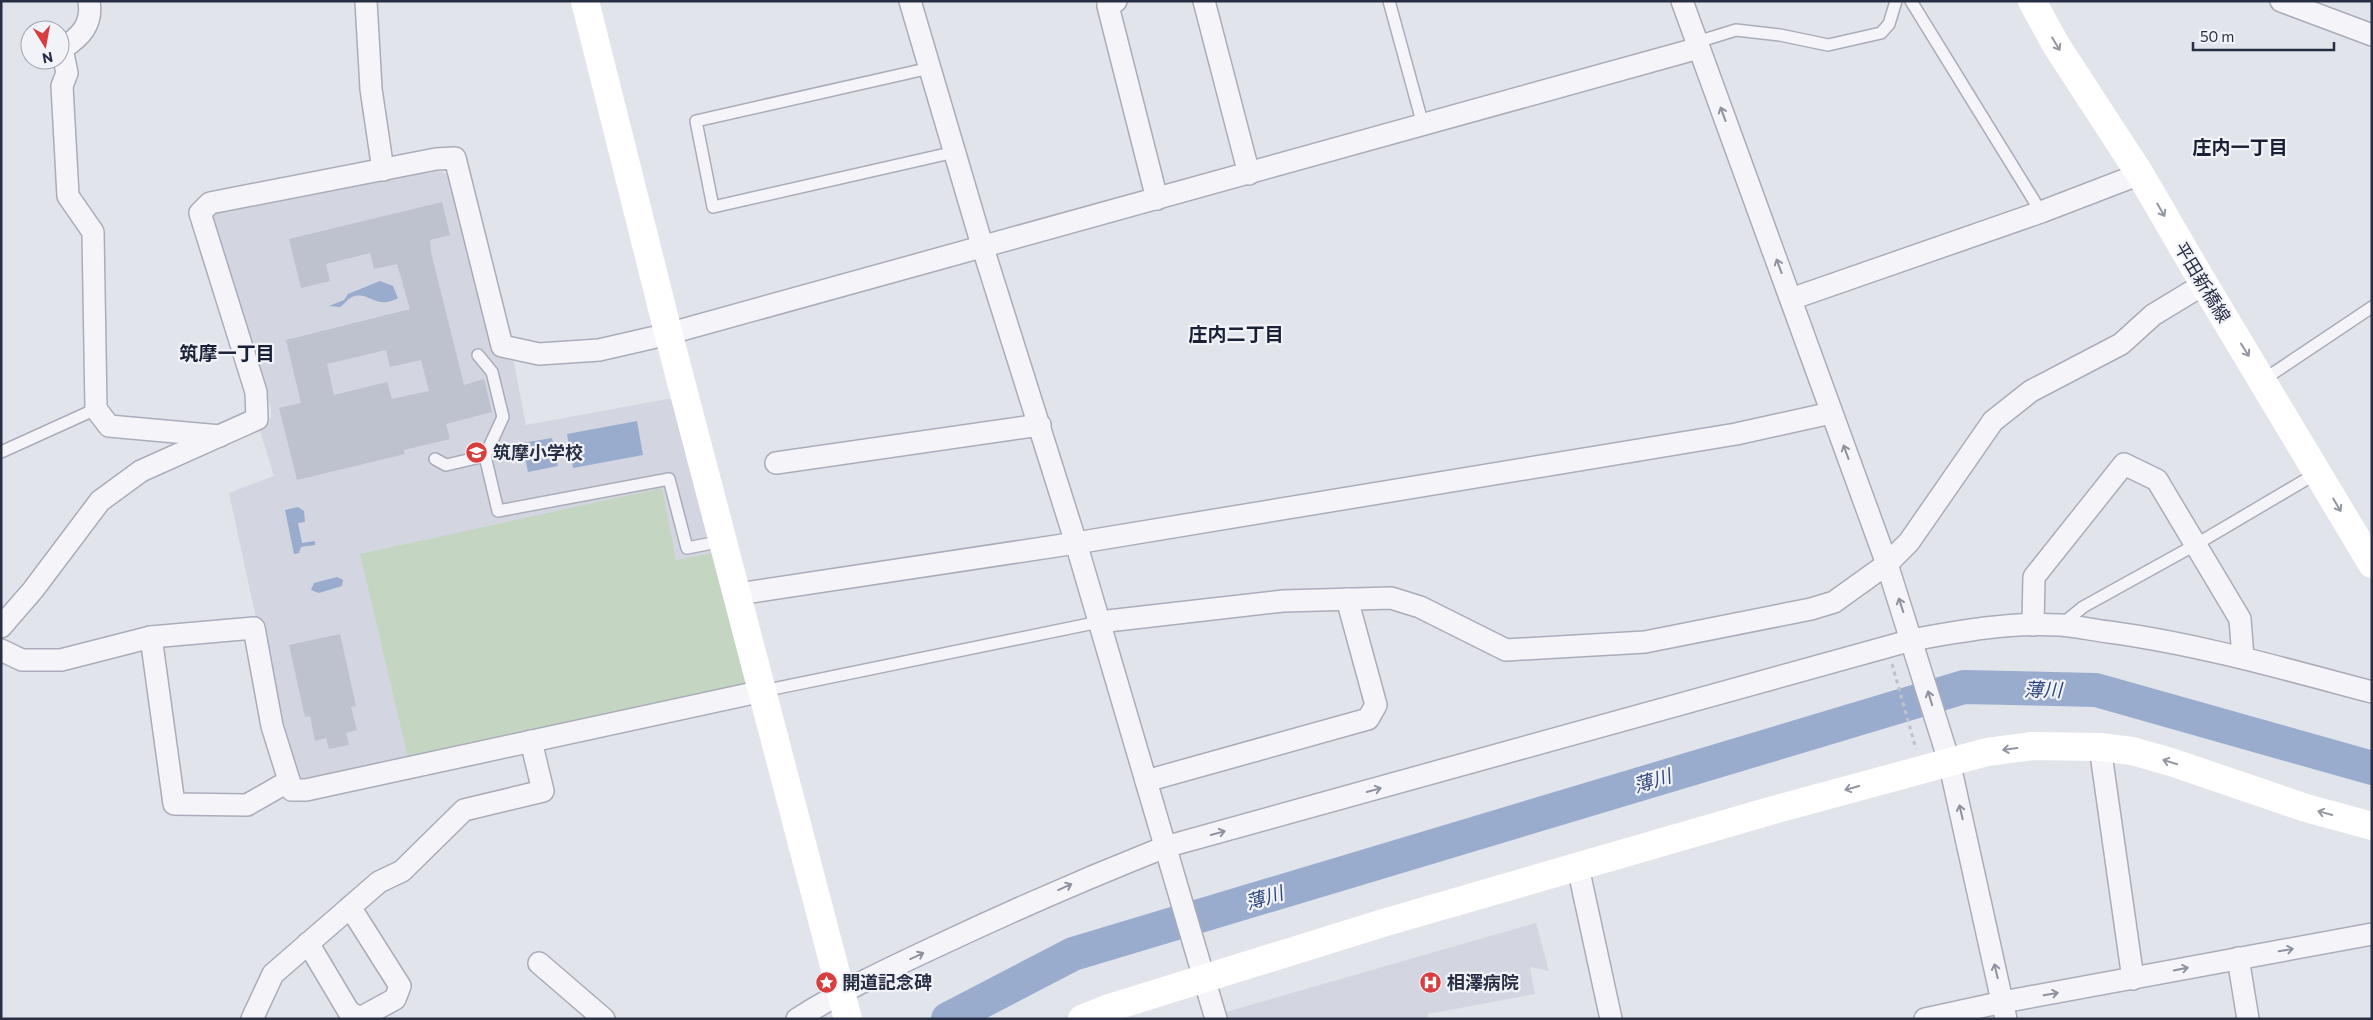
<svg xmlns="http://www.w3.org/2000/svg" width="2373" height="1020" viewBox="0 0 2373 1020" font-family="Commissioner,'Noto Sans JP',sans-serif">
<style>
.built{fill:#d3d6e0}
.green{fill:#c4d6c2}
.water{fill:#9aaccd}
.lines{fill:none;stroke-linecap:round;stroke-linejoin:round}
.river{stroke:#9aaccd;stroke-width:34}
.building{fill:#bec2ce;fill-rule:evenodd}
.lane-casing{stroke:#aaadb9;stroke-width:14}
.street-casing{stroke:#aaadb9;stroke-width:24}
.path{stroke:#c0c1ca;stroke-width:3;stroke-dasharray:4 4;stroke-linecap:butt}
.lane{stroke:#f5f5f9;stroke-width:11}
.street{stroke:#f5f5f9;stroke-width:21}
.secondary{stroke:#fff;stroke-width:28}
.oneway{stroke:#9496a2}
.oneway2{stroke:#8e929e}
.labels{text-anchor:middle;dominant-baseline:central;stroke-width:4.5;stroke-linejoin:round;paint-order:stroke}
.street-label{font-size:18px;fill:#282e44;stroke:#f1f3f8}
.poi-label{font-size:18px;font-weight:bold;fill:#282e44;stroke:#f1f3f8;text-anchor:start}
.neighbourhood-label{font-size:19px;font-weight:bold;fill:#1a2035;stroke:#f1f3f8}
.water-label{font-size:19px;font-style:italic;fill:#2f467b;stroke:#f1f3f8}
</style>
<rect width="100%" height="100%" fill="#e1e4eb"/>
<g class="built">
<path d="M427,169L440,171L449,175L513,358L526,425L673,398L746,682L742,688L298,781L290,776L229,493L274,476L259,428L266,424L271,417V408L211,228V217L219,210Z"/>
<path d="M1536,923L1549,971L1530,967L1535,994L1428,1014V1019H1228L1226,1012Z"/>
</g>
<path class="green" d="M662,488L676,560L713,553L746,682L742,688L408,758L360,554Z"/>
<g class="water">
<path d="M380,281L393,286L398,298C376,311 369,290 352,297C347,299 345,304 340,307L329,306L344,300L348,294Z"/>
<path d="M637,421L643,455L573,468L567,434Z"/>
<path d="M552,438L558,466L528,472L522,443Z"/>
<path d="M298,507L304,511L305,522L298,523L302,543L315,541V545L301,547L299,553L294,554L285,510Z"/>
<path d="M337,577L343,580L342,586L319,593L311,590L314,583Z"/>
</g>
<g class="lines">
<path class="river" d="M948,1019L1073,954L1964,687L2096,690L2372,768"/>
</g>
<g class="building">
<path d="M442,202L450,235L430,240L431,252L464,385L484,379L492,412L446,424L450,439L404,450L405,454L297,480L279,408L301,403L286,340L410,309L397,264L374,269L370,253L326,264L330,281L301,288L289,239ZM386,350L390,367L421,360L429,391L392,399L387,382L334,395L327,364Z"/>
<path d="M340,634L356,706L351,707L357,730L346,733L349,745L329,749L326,738L315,741L310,716L305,717L289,645Z"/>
</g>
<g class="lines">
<defs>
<g id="lane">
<path d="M1389,1L1423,125"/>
<path d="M1911,1L2041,212"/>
<path d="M1697,42L1736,30L1780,35L1828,45L1881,33L1889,24L1896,1"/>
<path d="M930,68L696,121L713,207L955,152"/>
<path d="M2263,380L2372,307"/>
<path d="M1,452L96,409"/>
<path d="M485,456L498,511L669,479L687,548L723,541"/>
<path d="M435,459L446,465L485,456L503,417L492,372L478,355"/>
<path d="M2061,625L2083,607L2195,545L2317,473"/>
<path d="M763,691L1099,622"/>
</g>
<g id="street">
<path d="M89,1C93,25 80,37 62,49L67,73L62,86L68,196L93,232L96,409L109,426L220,436"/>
<path d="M366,1L371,89L383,170"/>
<path d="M910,1L982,245L1076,543L1216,1019"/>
<path d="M1116,1L1108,6L1157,199"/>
<path d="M1204,1L1249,174"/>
<path d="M1682,1L1887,564L1949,761L2006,1019"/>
<path d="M2281,1L2372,35"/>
<path d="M1791,299L2041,212L2140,174"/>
<path d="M776,463L1040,425"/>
<path d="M738,594L1076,543L1736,434L1831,413"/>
<path d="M1099,622L1283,601L1391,598L1420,607L1506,650L1645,642L1811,609L1834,602L1887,564L1909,542L1993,421L2031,391L2121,344L2153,315L2204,284"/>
<path d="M2033,625L2034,577L2124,464L2157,480L2240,619L2243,658"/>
<path d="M1,627L33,590L100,501L141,471L257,419L256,392L200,213L210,203L436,159L455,158L502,346L539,354L599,350L660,336L1699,48"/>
<path d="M151,637L174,804L247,805L289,781"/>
<path d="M1,650L22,660H61L151,637L254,628L272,726L292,790H306L763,691"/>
<path d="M2100,747L2133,979"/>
<path d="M1146,781L1368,719L1376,705L1347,599"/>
<path d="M1578,867L1611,1019"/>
<path d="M308,943L349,1012L360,1018L395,999L400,986L350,907"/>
<path d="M2238,958L2248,1019"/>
<path d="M539,963L604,1019"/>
<path d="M252,1019L273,974L379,882L402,871L464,810L543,791L531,741"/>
<path d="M797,1019C841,991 888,969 935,947C1011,911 1087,878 1165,847L1912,640C1960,631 2010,622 2060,625C2076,626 2092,630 2109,632C2198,644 2285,669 2372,692"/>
<path d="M1925,1019L2003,1002L2372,934"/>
</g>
</defs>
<use href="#lane" class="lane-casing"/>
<use href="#street" class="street-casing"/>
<path class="path" d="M1892,664L1916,749"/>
<use href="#lane" class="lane"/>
<use href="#street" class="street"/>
<g class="secondary">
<path d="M585,1L668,332L848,1019"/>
<path d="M2032,1L2056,45L2140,174L2204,284L2372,564"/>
<path d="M1082,1019L1109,1008L1383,923L1770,811L1987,752L2033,746L2100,747L2132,751L2171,762L2306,808L2372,826"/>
</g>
</g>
<defs><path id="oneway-shaft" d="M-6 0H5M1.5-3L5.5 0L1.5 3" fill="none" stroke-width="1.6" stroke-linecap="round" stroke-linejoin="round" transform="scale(1.25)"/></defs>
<g class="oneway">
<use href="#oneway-shaft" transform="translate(2056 44) rotate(59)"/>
<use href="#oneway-shaft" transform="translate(2161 210) rotate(60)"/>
<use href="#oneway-shaft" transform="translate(2245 350) rotate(58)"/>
<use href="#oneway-shaft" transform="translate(2337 505) rotate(59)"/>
<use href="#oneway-shaft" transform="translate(2010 749) rotate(173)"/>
<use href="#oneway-shaft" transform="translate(2170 762) rotate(-163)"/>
<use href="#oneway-shaft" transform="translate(1852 788) rotate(164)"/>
<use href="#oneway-shaft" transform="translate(2325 813) rotate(-165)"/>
</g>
<g class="oneway2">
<use href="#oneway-shaft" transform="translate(1723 114) rotate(-110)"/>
<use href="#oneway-shaft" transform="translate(1779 266) rotate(-110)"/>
<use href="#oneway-shaft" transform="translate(1846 452) rotate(-110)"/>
<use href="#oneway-shaft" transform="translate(1901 605) rotate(-108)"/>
<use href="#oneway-shaft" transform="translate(1930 698) rotate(-107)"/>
<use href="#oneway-shaft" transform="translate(1374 790) rotate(-15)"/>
<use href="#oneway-shaft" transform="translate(1961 812) rotate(-103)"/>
<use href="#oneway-shaft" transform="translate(1218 833) rotate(-15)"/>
<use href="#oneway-shaft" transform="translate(1065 887) rotate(-24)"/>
<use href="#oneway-shaft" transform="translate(2286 950) rotate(-10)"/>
<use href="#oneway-shaft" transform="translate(917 956) rotate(-25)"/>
<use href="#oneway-shaft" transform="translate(2181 969) rotate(-11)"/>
<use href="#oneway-shaft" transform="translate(1996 971) rotate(-103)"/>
<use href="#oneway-shaft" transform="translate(2051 994) rotate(-10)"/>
</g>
<defs>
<symbol id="school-disc" viewBox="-11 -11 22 22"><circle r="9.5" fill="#d83e3f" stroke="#f1f3f8"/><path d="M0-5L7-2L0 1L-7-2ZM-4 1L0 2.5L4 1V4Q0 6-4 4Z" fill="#fff"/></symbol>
<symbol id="sight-disc" viewBox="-11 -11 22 22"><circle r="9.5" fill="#d83e3f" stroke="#f1f3f8"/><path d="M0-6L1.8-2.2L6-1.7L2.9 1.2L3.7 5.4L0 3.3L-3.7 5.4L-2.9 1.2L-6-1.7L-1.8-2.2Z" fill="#fff"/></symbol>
<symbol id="hospital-disc" viewBox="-11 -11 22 22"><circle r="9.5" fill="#d83e3f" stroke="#f1f3f8"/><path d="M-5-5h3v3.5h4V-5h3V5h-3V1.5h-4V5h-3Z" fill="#fff"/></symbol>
</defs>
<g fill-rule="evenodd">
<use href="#school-disc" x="464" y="440" width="25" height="25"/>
<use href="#sight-disc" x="814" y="970" width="25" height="25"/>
<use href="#hospital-disc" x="1418" y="970" width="25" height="25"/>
</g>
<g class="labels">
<g class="street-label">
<text transform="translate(2203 282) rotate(59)">平田新橋線</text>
</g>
<g class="poi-label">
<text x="493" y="452">筑摩小学校</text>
<text x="842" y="982">開道記念碑</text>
<text x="1447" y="982">相澤病院</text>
</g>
<g class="neighbourhood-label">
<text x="2240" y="146">庄内一丁目</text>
<text x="1236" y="333">庄内二丁目</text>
<text x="227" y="352">筑摩一丁目</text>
</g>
<g class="water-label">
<text transform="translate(2043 689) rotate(1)">薄川</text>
<text transform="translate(1652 780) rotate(-17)">薄川</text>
<text transform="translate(1264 897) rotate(-17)">薄川</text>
</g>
</g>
<rect width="2373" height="1020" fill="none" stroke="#282e44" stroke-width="5"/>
<g transform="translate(45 45) rotate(169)"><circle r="24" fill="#f1f3f8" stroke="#a1a4b0"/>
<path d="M0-4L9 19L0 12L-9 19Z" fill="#d83e3f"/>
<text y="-8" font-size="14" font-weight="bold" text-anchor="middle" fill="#282e44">N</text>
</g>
<path d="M2193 42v8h141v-8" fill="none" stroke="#282e44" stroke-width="2.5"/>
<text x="2200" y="42" font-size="15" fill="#282e44" stroke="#f1f3f8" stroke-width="4" paint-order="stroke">50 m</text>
</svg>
